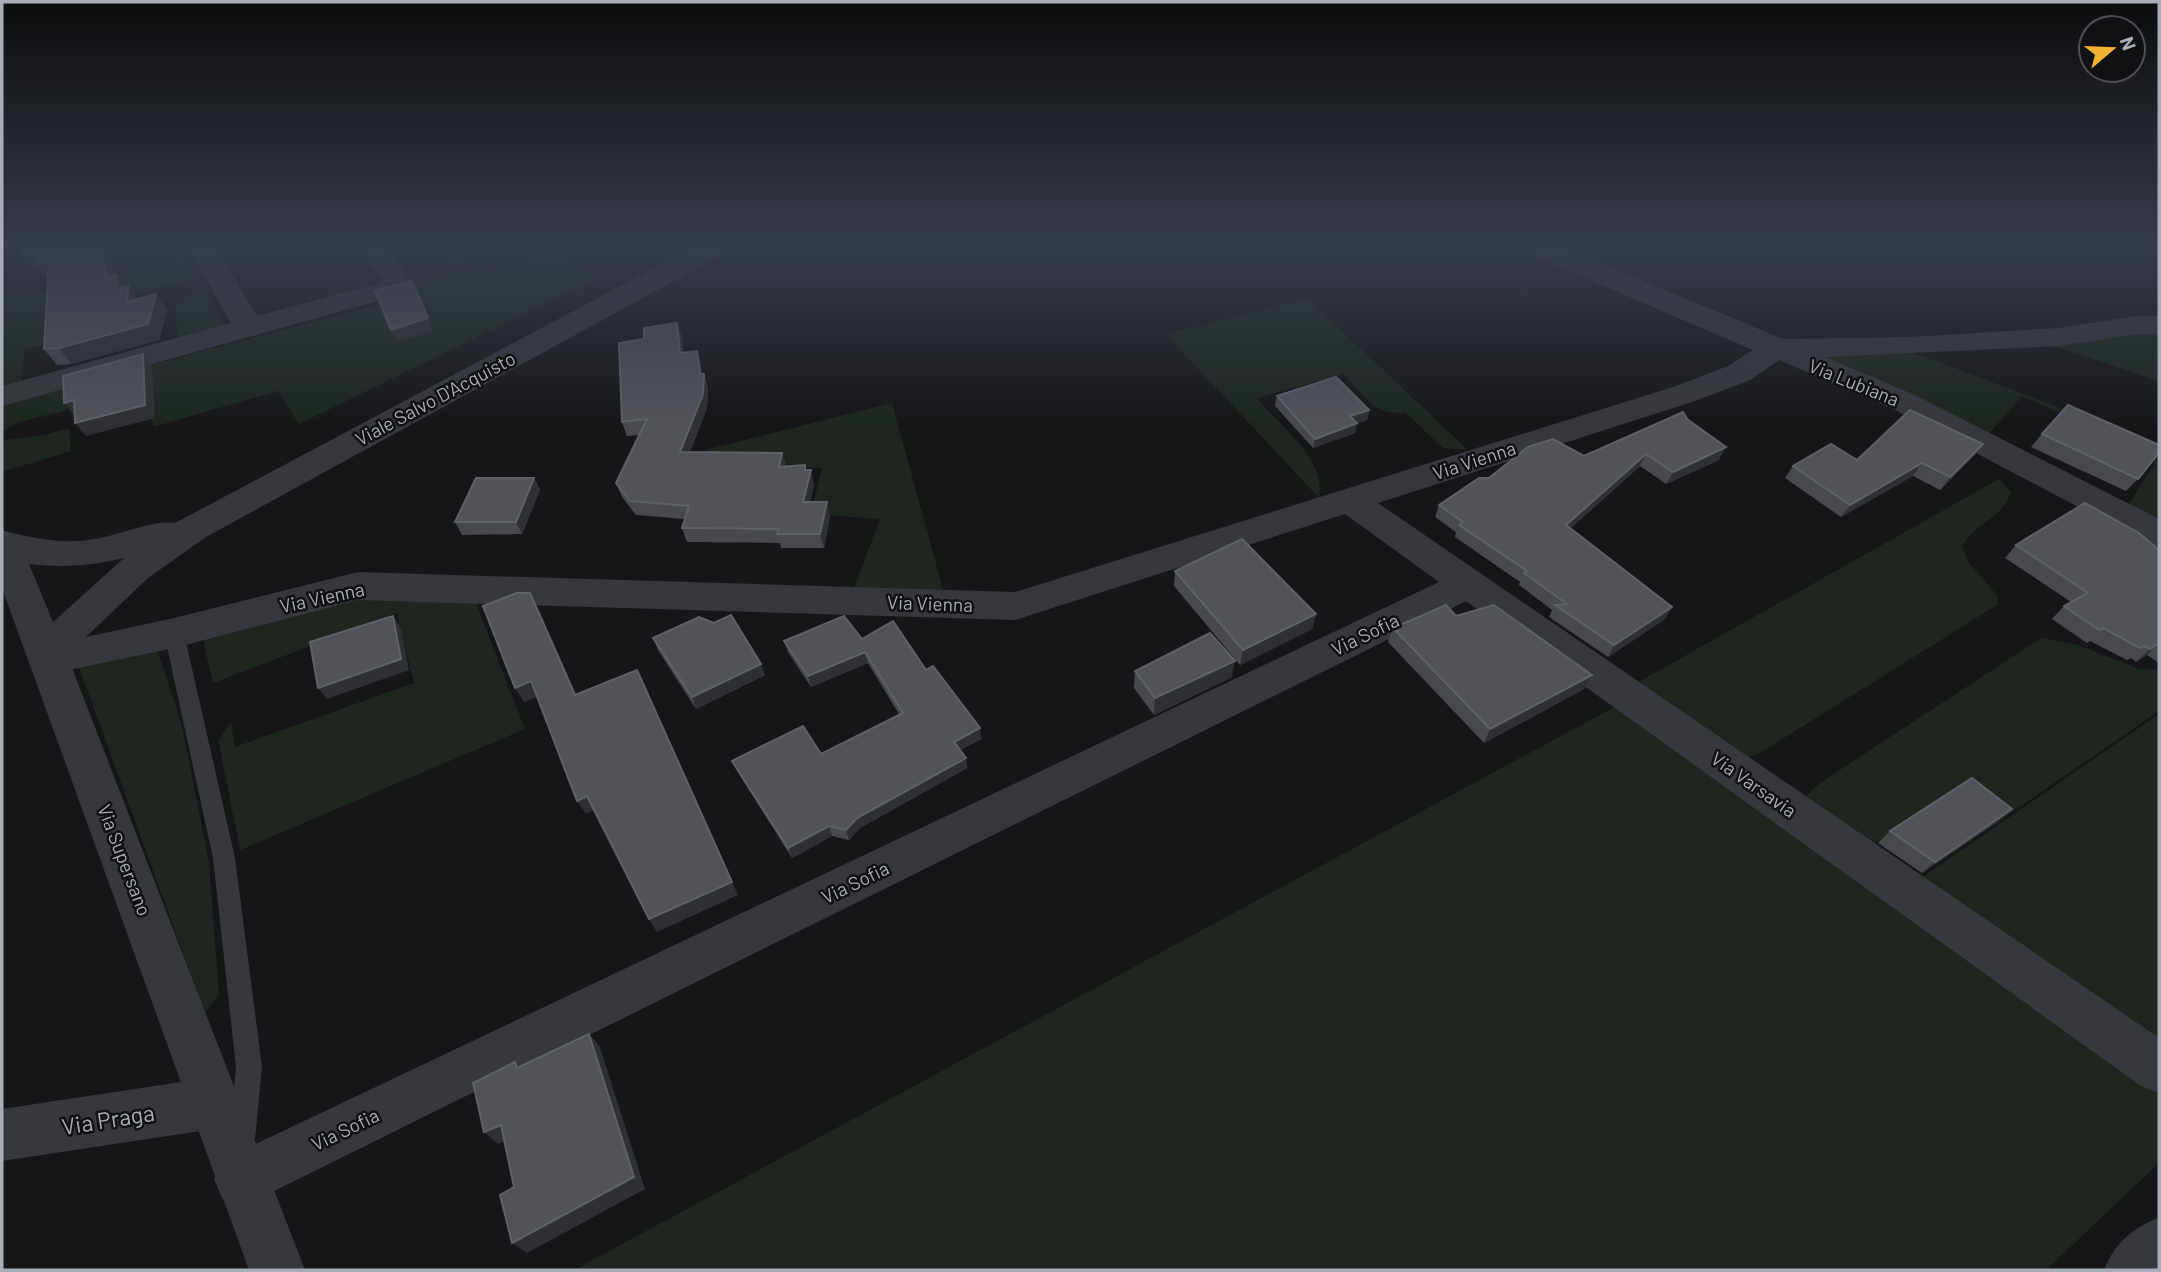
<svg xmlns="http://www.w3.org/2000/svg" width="2161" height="1272" viewBox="0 0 2161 1272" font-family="Barlow,sans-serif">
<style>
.green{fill:#1e261f}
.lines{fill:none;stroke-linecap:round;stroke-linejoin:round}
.service{fill:#37383d;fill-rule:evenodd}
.minor{fill:#37383d;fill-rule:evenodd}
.tertiary{fill:#37383d;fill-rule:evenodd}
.wall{fill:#47494d}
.shaded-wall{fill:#2f3033}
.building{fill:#525359;stroke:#5f6168;stroke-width:2}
.labels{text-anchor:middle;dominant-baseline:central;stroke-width:5;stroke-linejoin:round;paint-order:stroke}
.street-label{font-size:19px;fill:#a8adb8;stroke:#111113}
.near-street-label{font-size:23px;fill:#a8adb8;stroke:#111113}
</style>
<rect width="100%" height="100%" fill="#161618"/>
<g class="green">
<path d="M432,248H488L474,253L477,259L452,267L445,254L436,257Z"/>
<path d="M530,251L562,253L599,278L299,424L278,391L153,427L147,373L66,395L67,410L16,423L2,432V404L382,304L398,342L434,331L414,287L484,266L489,272L531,260Z"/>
<path d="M184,255L198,278L125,297L55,342L24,350L22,381L2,387V287L13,298Z"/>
<path d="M204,289L226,327L178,341L175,304Z"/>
<path d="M1307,298L1468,450L1443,448L1405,412C1375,417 1362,394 1344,374L1257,398C1279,427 1326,456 1319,498L1166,334Z"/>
<path d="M2140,330H2159V381L2050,345Z"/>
<path d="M1912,352L2159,445V522L2127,507L2159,456L2022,396L1989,434L1810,354Z"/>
<path d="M892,403L944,593L854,588L880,519L811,514L822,468L702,463L706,450Z"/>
<path d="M69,428L71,451L2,472L4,440L44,435Z"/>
<path d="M1999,479L2011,492C2004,517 1974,524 1962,546L1968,562L1998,596L1997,605L1760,753L1745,758L1635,684Z"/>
<path d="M343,599L475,601L525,729L240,850L218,740L231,722L235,747L414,683L397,613L213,683L203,640Z"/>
<path d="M2041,638L2078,645L2139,669L2159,670V711L1999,821L1960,789L1871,847L1804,803L1807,795L1820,783Z"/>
<path d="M157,649L182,726L209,863L219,994L205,1013L77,662Z"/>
<path d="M1620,704L2159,1089V1163L2046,1270H574Z"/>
<path d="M2159,714V1046L1917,881Z"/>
</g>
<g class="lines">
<path class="service" d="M174,626L181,628L184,633L235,858L262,1067L255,1139L251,1148L242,1152L233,1148L229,1139L236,1067L213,858L164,633L167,628Z"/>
<g class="minor">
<path d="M188,248H216L257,316L383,282L359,248H387L414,286L410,292L2,406V386L231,323Z"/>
<path d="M1526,248H1564L1783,339L1909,337L2059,328L2137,316H2159V334H2137L2059,346L1825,357L1915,395L2159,519V547L2146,543L1893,409L1779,360L1750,380L1695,401L1378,503L2159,1038V1093L2141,1086L1466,601L260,1198L241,1206L222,1198L214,1179L222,1160L1439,582L1345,514L1015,620L358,600L174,648L49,674L35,670L29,659L35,648L174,618L358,572L1015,592L1673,387L1728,366L1753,350L1530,254Z"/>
<path d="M214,1077L232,1085L240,1103L232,1121L214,1129L2,1161V1109Z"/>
<path d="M2159,1218V1270H2104C2114,1244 2133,1227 2159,1218Z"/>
</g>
<path class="tertiary" d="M692,248H727L723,254L206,537L148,578L67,655L305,1270H249L2,588V530C31,538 63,545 94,539C116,536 155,519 175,523ZM124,558L53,622L29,564C62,568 91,566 124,558Z"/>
</g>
<g class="wall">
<path d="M21,254L116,275L124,287L137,299L167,310L159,340L71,364L57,365L44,349L48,279L40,268L33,270Z"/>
<path d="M682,337L683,353L697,351L701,365L702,374H704L708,388L707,408L690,452L782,453L786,466L806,470L814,484L810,502L830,516L824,548H781L780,543L687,542L682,528L685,519L636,515L622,497L616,483L640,435L627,436L622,422Z"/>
<path d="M1277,396L1369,410L1367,420L1357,423L1355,433L1313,448L1275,406Z"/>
<path d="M1687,419L1719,460L1666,484L1640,466L1571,528L1672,607L1665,619L1608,657L1549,617L1552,610L1519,585L1520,582L1455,537L1456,532L1435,517L1439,505L1489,478L1584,456Z"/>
<path d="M2042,434L2138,479L2126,491L2031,447Z"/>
<path d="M1983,444L1974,456L1940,490L1913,476L1841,517L1785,478L1793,466L1857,460Z"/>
<path d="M534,478L540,490L522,534L462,535L455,522Z"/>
<path d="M2016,545L2159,550V663L2147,655L2136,662L2131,658L2127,660L2090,641L2087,643L2052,619L2064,606L2071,602L2005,558Z"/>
<path d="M1175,571L1316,614L1312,629L1240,665L1174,586Z"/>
<path d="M1456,616L1592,675L1584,689L1484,743L1388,642L1393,628Z"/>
<path d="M653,638L765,675L696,709L658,650Z"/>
<path d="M862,639L926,670L981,739L960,750L966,758L967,768L860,828L849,840L832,836L792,858L737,771L732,761L821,754L899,714L868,663L811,687L788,652L784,641Z"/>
<path d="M1135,671L1232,677L1154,715L1134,688Z"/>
<path d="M1999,821L1922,873L1878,843L1890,831Z"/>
</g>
<g class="shaded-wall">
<path d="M101,248H109L117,285L116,275L127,290L128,286L139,301V317L107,277Z"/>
<path d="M38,250L49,261L48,279L40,268L33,270L21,254Z"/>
<path d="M412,281L434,331L398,342L391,330Z"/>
<path d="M156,294L167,310L159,340L71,364L59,348Z"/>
<path d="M677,323L682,337L685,367L680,353Z"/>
<path d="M697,351L701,365L703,384L704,374L708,388L707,408L685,466L680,452L700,374Z"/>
<path d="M143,354L152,367L155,418L86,436L75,423Z"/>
<path d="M74,400V416L64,403Z"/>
<path d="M1369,410L1367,420L1348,426L1350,416Z"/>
<path d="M1357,423L1355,433L1313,448L1315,439Z"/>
<path d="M1983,444L1974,456L1940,490L1950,477Z"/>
<path d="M1726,447L1719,460L1666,484L1673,472Z"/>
<path d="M782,453L786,468L779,467Z"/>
<path d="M1646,454L1640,466L1561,537L1566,525Z"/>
<path d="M1922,463L1913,476L1841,517L1850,505Z"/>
<path d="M805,465L808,480L811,470L814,484L807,516L803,502Z"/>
<path d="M534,478L540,490L522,534L516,522Z"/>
<path d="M827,502L830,516L824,548L820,534Z"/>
<path d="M530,593L538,608L583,710L575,695Z"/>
<path d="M1672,607L1665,619L1608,657L1614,645Z"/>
<path d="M1316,614L1312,629L1240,665L1243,650Z"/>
<path d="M393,616L401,628L409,670L327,699L318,688Z"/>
<path d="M2159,643L2147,655L2136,662L2150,649Z"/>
<path d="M865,652L868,663L811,687L808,676Z"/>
<path d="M1235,661L1232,677L1154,715L1155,698Z"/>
<path d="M761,664L765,675L696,709L692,697Z"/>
<path d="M637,670L738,895L657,932L649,919Z"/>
<path d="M1592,675L1584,689L1484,743L1490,729Z"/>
<path d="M531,681L540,696L524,702L515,688Z"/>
<path d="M980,728L981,739L955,752L954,742Z"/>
<path d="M966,758L967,768L860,828L849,840L846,830L857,818Z"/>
<path d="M587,796L595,810L586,814L577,801Z"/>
<path d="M2012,809L1999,821L1922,873L1935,862Z"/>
<path d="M829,826L832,836L792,858L788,848Z"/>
<path d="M589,1034L600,1047L645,1189L527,1253L512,1243Z"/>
<path d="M501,1125L515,1137L498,1144L484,1132Z"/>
</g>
<g class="building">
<path d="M21,248H101L107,277L116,275L117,289L128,286L127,302L156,294L148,324L59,348L44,349L49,261L36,264L38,250L21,254Z"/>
<path d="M412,281L428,318L391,330L375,291Z"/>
<path d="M677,323L680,353L697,351L700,374H704L703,394L680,452L782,453L779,467L805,465V470H811L803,502H827L820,534H777L779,529L682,528L689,506L630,501L616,483L647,419L622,422L619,343L644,339V328Z"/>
<path d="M143,354L145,405L75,423L74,400L64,403L63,376Z"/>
<path d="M1336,377L1369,410L1350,416L1357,423L1315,439L1277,396Z"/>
<path d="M2068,405L2159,445V453L2138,479L2042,434Z"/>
<path d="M1910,410L1983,444L1950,477L1922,463L1850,505L1793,466L1831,444L1857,460Z"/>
<path d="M1683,412L1687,419L1726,447L1673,472L1646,454L1566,525L1672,607L1614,645L1555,605L1567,604L1524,573L1527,571L1459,525L1463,522L1439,505L1479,478H1489L1528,447L1553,439L1584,456Z"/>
<path d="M476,478H534L516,522H455Z"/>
<path d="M2085,503L2139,533L2159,550V643L2150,649L2144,646L2140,648L2103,628L2099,630L2064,606L2088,593L2016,545Z"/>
<path d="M1242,539L1316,614L1243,650L1175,571Z"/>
<path d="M517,593H530L575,695L637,670L732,882L649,919L587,796L577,801L531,681L515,688L483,606Z"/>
<path d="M1446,605L1456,616L1494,605L1592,675L1490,729L1393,628Z"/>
<path d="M731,615L761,664L692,697L653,638L699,617L714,623Z"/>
<path d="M393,616L401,659L318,688L310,642Z"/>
<path d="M844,616L862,639L893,621L926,670L933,666L980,728L954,742L966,758L857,818L846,830L829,826L788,848L732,761L803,726L821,754L903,713L865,652L808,676L784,641Z"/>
<path d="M1210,633L1235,661L1155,698L1135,671Z"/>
<path d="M1972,778L2012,809L1935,862L1890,831Z"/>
<path d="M589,1034L634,1177L512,1243L500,1195L514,1187L501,1125L484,1132L473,1083L515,1062L517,1068Z"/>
</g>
<linearGradient id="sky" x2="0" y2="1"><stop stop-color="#0c0c0d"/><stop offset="0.58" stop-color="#363c48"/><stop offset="1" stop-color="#363c48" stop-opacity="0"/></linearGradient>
<rect width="2161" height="426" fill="url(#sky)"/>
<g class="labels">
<g class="street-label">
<text transform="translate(1854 382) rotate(22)">Via Lubiana</text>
<text transform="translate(435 398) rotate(-28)">Viale Salvo D'Acquisto</text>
<text transform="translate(1474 460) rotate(-18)">Via Vienna</text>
<text transform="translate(322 597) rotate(-12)">Via Vienna</text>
<text transform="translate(930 603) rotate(2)">Via Vienna</text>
<text transform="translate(1365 634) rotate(-26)">Via Sofia</text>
<text transform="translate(1754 784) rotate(35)">Via Varsavia</text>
<text transform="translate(125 860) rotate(69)">Via Supersano</text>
<text transform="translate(855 882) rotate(-26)">Via Sofia</text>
<text transform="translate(345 1129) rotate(-26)">Via Sofia</text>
</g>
<g class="near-street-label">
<text transform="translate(108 1119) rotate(-9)">Via Praga</text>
</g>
</g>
<rect width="2161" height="1272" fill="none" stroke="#a8adb8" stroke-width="7"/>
<g transform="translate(2112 49) rotate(71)"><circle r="33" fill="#111113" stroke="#4d4f55" stroke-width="2"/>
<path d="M0-5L12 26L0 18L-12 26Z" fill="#f2b134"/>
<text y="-10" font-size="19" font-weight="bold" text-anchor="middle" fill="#a8adb8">N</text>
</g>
</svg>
